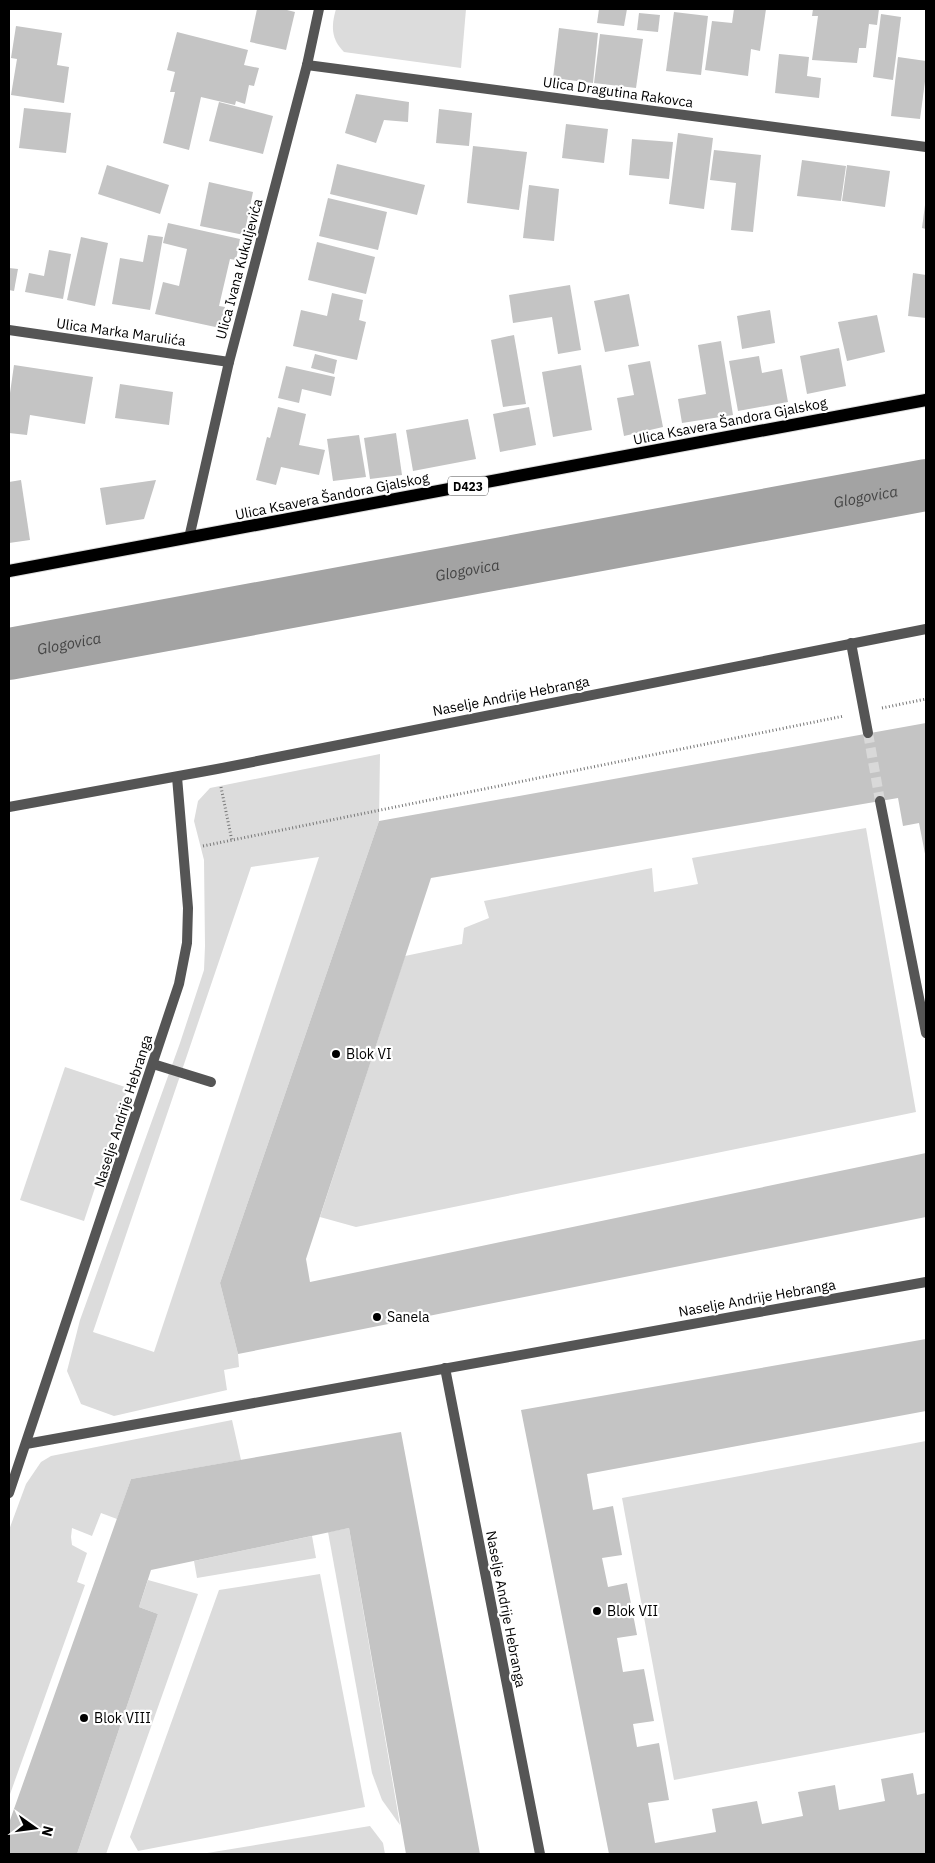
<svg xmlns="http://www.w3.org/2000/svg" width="935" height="1863" viewBox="0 0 935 1863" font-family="'IBM Plex Sans',sans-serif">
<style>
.green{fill:#dcdcdc;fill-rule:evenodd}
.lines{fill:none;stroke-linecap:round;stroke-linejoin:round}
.river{stroke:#a3a3a3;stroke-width:52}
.building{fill:#c4c4c4}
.street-tunnel{stroke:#d9d9d9;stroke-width:10;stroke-dasharray:10 5;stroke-linecap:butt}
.primary-casing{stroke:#dbdbdb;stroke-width:14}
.path{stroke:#777;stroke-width:3;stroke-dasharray:1 2.5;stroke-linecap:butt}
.lane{stroke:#555;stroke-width:10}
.street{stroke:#555;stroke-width:10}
.primary{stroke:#000;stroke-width:12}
.poi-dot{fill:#000;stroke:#fff;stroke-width:2}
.labels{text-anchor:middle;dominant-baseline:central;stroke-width:4.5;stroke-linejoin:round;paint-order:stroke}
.shield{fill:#fff;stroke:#4c4c4c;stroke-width:1}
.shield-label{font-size:12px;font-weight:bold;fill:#000}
.street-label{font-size:14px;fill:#000;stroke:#fff}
.poi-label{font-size:14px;fill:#000;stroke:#fff;text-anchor:start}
.water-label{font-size:15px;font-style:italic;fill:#444;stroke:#fff}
</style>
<rect width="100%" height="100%" fill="#fff"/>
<g class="green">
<path d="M336,9H466L461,68L344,52C331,39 331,26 336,9Z"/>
<path d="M380,754L379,821L220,1283L238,1354L239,1367L224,1370L227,1390L114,1416L81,1404L67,1371L80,1320L180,1043L204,970L205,946L204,860L194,821L198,801L210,788ZM319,857L154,1352L93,1332L251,867Z"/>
<path d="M866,828L916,1112L356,1227L320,1217L405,956L462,944L464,928L489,918L484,901L652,868L654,892L698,884L692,858Z"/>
<path d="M65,1067L128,1088L84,1221L20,1200Z"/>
<path d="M232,1420L241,1460L131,1479L117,1519L101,1513L92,1536L72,1528L71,1537L72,1545L87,1553L77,1582L85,1585L9,1797V1530L26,1484L41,1462L51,1456Z"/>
<path d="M926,1441V1732L674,1780L622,1498Z"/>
<path d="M349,1528L400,1825L382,1800L372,1773L328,1532Z"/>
<path d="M312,1536L316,1558L197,1578L194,1561Z"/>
<path d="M320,1574L365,1807L138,1851L130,1837L219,1590Z"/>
<path d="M148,1580L198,1594L106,1854H77L158,1614L139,1607Z"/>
<path d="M370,1826L383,1843L385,1854H201Z"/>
</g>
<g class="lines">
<path class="river" id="s1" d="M9,654L926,485"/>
</g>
<g class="building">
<path d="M257,9H283L295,12L286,50L250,42Z"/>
<path d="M599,9H627L624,26L597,23Z"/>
<path d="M734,9H766L760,51L751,49L748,76L705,70L712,21L732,23Z"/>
<path d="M813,9H879L877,25L869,24L866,48H859L857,63L812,60L818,16H812Z"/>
<path d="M674,12L708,16L701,75L666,71Z"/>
<path d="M639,13L660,15L658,32L637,30Z"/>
<path d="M881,14L901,17L893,80L873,77Z"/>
<path d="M16,26L62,33L57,65L69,67L64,103L11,95L17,59L11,58Z"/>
<path d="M559,28L598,33L593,83L553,78Z"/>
<path d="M177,32L248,50L244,65L259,68L254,86L249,85L245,104L236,101L235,105L201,97L189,150L163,143L175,92H170L175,72L167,70Z"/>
<path d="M600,34L643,39L636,88L594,83Z"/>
<path d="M779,54L809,57L807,76L821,78L819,98L775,93Z"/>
<path d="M898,57L926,61V74L920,119L891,116Z"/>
<path d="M356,94L409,102L408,122L384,120L376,143L345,133Z"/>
<path d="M219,102L273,116L263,154L209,141Z"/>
<path d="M24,108L71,113L66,153L19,148Z"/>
<path d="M439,109L472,113L469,146L436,143Z"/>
<path d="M566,124L608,129L604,163L562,158Z"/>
<path d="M678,133L713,138L704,209L669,204Z"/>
<path d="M632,139L673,142L669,179L629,175Z"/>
<path d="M473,146L527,152L519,210L467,203Z"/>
<path d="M714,150L761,155L753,232L731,230L736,183L710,180Z"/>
<path d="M802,160L846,166L841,201L797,196Z"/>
<path d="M337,164L425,185L417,215L330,194Z"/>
<path d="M107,165L169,185L160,214L98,194Z"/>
<path d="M847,165L890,171L885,207L842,201Z"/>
<path d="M209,182L253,192L244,235L200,226Z"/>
<path d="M529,185L559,189L554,241L523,238Z"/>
<path d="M328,198L387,212L378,250L319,236Z"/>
<path d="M925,205H926V229L922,228Z"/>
<path d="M168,223L240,239L236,260L230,259L219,306L225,307L220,328L155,314L163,282L179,286L187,249L163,243Z"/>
<path d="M148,235L163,237L150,310L112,304L120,258L143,262Z"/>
<path d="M81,237L108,243L95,306L67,300Z"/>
<path d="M317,242L375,257L366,294L308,280Z"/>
<path d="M49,250L71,254L63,299L25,292L29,273L44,276Z"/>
<path d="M9,268L18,269L14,291L9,290Z"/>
<path d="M913,273L926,275V318L908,316Z"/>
<path d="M570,285L581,350L558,354L552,317L513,323L509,295Z"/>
<path d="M332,293L363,300L359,320L366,322L357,360L293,346L301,310L327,316Z"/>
<path d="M629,294L639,346L605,352L594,301Z"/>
<path d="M770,310L775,343L742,349L737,316Z"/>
<path d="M877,315L885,352L847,361L838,322Z"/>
<path d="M514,335L526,404L503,407L491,340Z"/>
<path d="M721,341L733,415L682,423L678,399L706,394L698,345Z"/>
<path d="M839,348L846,386L807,394L800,356Z"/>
<path d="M315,354L337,360L334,374L311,368Z"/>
<path d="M759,356L762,373L782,369L788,402L738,411L729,361Z"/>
<path d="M650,361L663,427L624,436L617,398L634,395L628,365Z"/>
<path d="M14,365L93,377L85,424L30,415L27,435L9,433V400Z"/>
<path d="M581,365L592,430L553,437L542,372Z"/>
<path d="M286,366L335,377L331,396L302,389L299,403L278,398Z"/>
<path d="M120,384L173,392L169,425L115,418Z"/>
<path d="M278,407L306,414L299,445L325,450L319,475L281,467L276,485L256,480L267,437L270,438Z"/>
<path d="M529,407L536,445L500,452L493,414Z"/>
<path d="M468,419L476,459L413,471L406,430Z"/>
<path d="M396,433L402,475L370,479L364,438Z"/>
<path d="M359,435L366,477L333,481L327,439Z"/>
<path d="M21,480L30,540L9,543V482Z"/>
<path d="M156,480L144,519L106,525L100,488Z"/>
<path d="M926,723V859L919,823L903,826L898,798L431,878L306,1259L310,1282L926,1153V1217L238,1354L220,1283L379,821Z"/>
<path d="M926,1339V1411L587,1474L593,1510L613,1506L622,1555L602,1558L608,1587L627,1583L637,1635L617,1638L623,1672L644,1669L654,1721L633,1724L637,1747L659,1743L669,1800L648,1803L655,1843L716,1832L712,1809L757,1801L762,1824L803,1816L798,1792L835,1785L839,1810L885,1801L881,1779L913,1773L917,1795L926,1793V1854H609L521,1410Z"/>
<path d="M401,1432L480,1854H406L349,1528L151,1570L139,1607L158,1614L77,1854H9V1823L131,1479Z"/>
</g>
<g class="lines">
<path class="street-tunnel" d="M868,733L880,801"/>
<defs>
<path id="primary" d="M9,571L926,400"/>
</defs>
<use href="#primary" class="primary-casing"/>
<g class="path">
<path d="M882,708L926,699"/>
<path d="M221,787L232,841"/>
<path d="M203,846L844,716"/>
</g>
<path class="lane" d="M153,1064L211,1082"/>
<g class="street">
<path d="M307,65L926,147"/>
<path d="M9,330L229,362"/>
<path d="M189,538L229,362L307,65L319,9"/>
<path d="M851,643L868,733"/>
<path d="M880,801L926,1033"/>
<path d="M9,807L217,769L926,629"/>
<path d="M445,1368L540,1854"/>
<path d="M26,1444L926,1282"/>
<path d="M9,1493L179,984L187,943L188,908L177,777"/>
</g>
<use href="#primary" class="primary"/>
</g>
<g class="poi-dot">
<circle cx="336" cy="1054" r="5"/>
<circle cx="377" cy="1317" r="5"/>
<circle cx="597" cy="1611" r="5"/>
<circle cx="84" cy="1718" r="5"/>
</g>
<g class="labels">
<rect class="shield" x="448" y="476.5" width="40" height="19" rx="4"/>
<g class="shield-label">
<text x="468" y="486">D423</text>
</g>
<g class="street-label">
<text transform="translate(618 92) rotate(8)">Ulica Dragutina Rakovca</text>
<text transform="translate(239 269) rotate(-75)">Ulica Ivana Kukuljevića</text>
<text transform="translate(121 332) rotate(8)">Ulica Marka Marulića</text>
<text transform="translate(730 421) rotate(-11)">Ulica Ksavera Šandora Gjalskog</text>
<text transform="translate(332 496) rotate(-11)">Ulica Ksavera Šandora Gjalskog</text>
<text transform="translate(511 696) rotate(-11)">Naselje Andrije Hebranga</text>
<text transform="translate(123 1111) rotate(-72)">Naselje Andrije Hebranga</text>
<text transform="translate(757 1298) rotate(-10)">Naselje Andrije Hebranga</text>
<text transform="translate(506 1609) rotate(79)">Naselje Andrije Hebranga</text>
</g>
<g class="poi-label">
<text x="346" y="1054">Blok VI</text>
<text x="387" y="1317">Sanela</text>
<text x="607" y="1611">Blok VII</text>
<text x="94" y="1718">Blok VIII</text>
</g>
<g class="water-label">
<text stroke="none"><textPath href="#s1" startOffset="871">Glogovica</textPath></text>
<text stroke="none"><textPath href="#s1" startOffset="466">Glogovica</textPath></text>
<text stroke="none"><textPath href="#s1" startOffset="61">Glogovica</textPath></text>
</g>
</g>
<rect width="935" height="1863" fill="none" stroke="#000000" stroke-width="20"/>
<g transform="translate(35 1828) rotate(104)" stroke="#ffffff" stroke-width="4" paint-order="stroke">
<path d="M0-4L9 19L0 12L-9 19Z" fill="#000000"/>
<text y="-8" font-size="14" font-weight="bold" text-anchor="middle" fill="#000000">N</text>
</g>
</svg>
